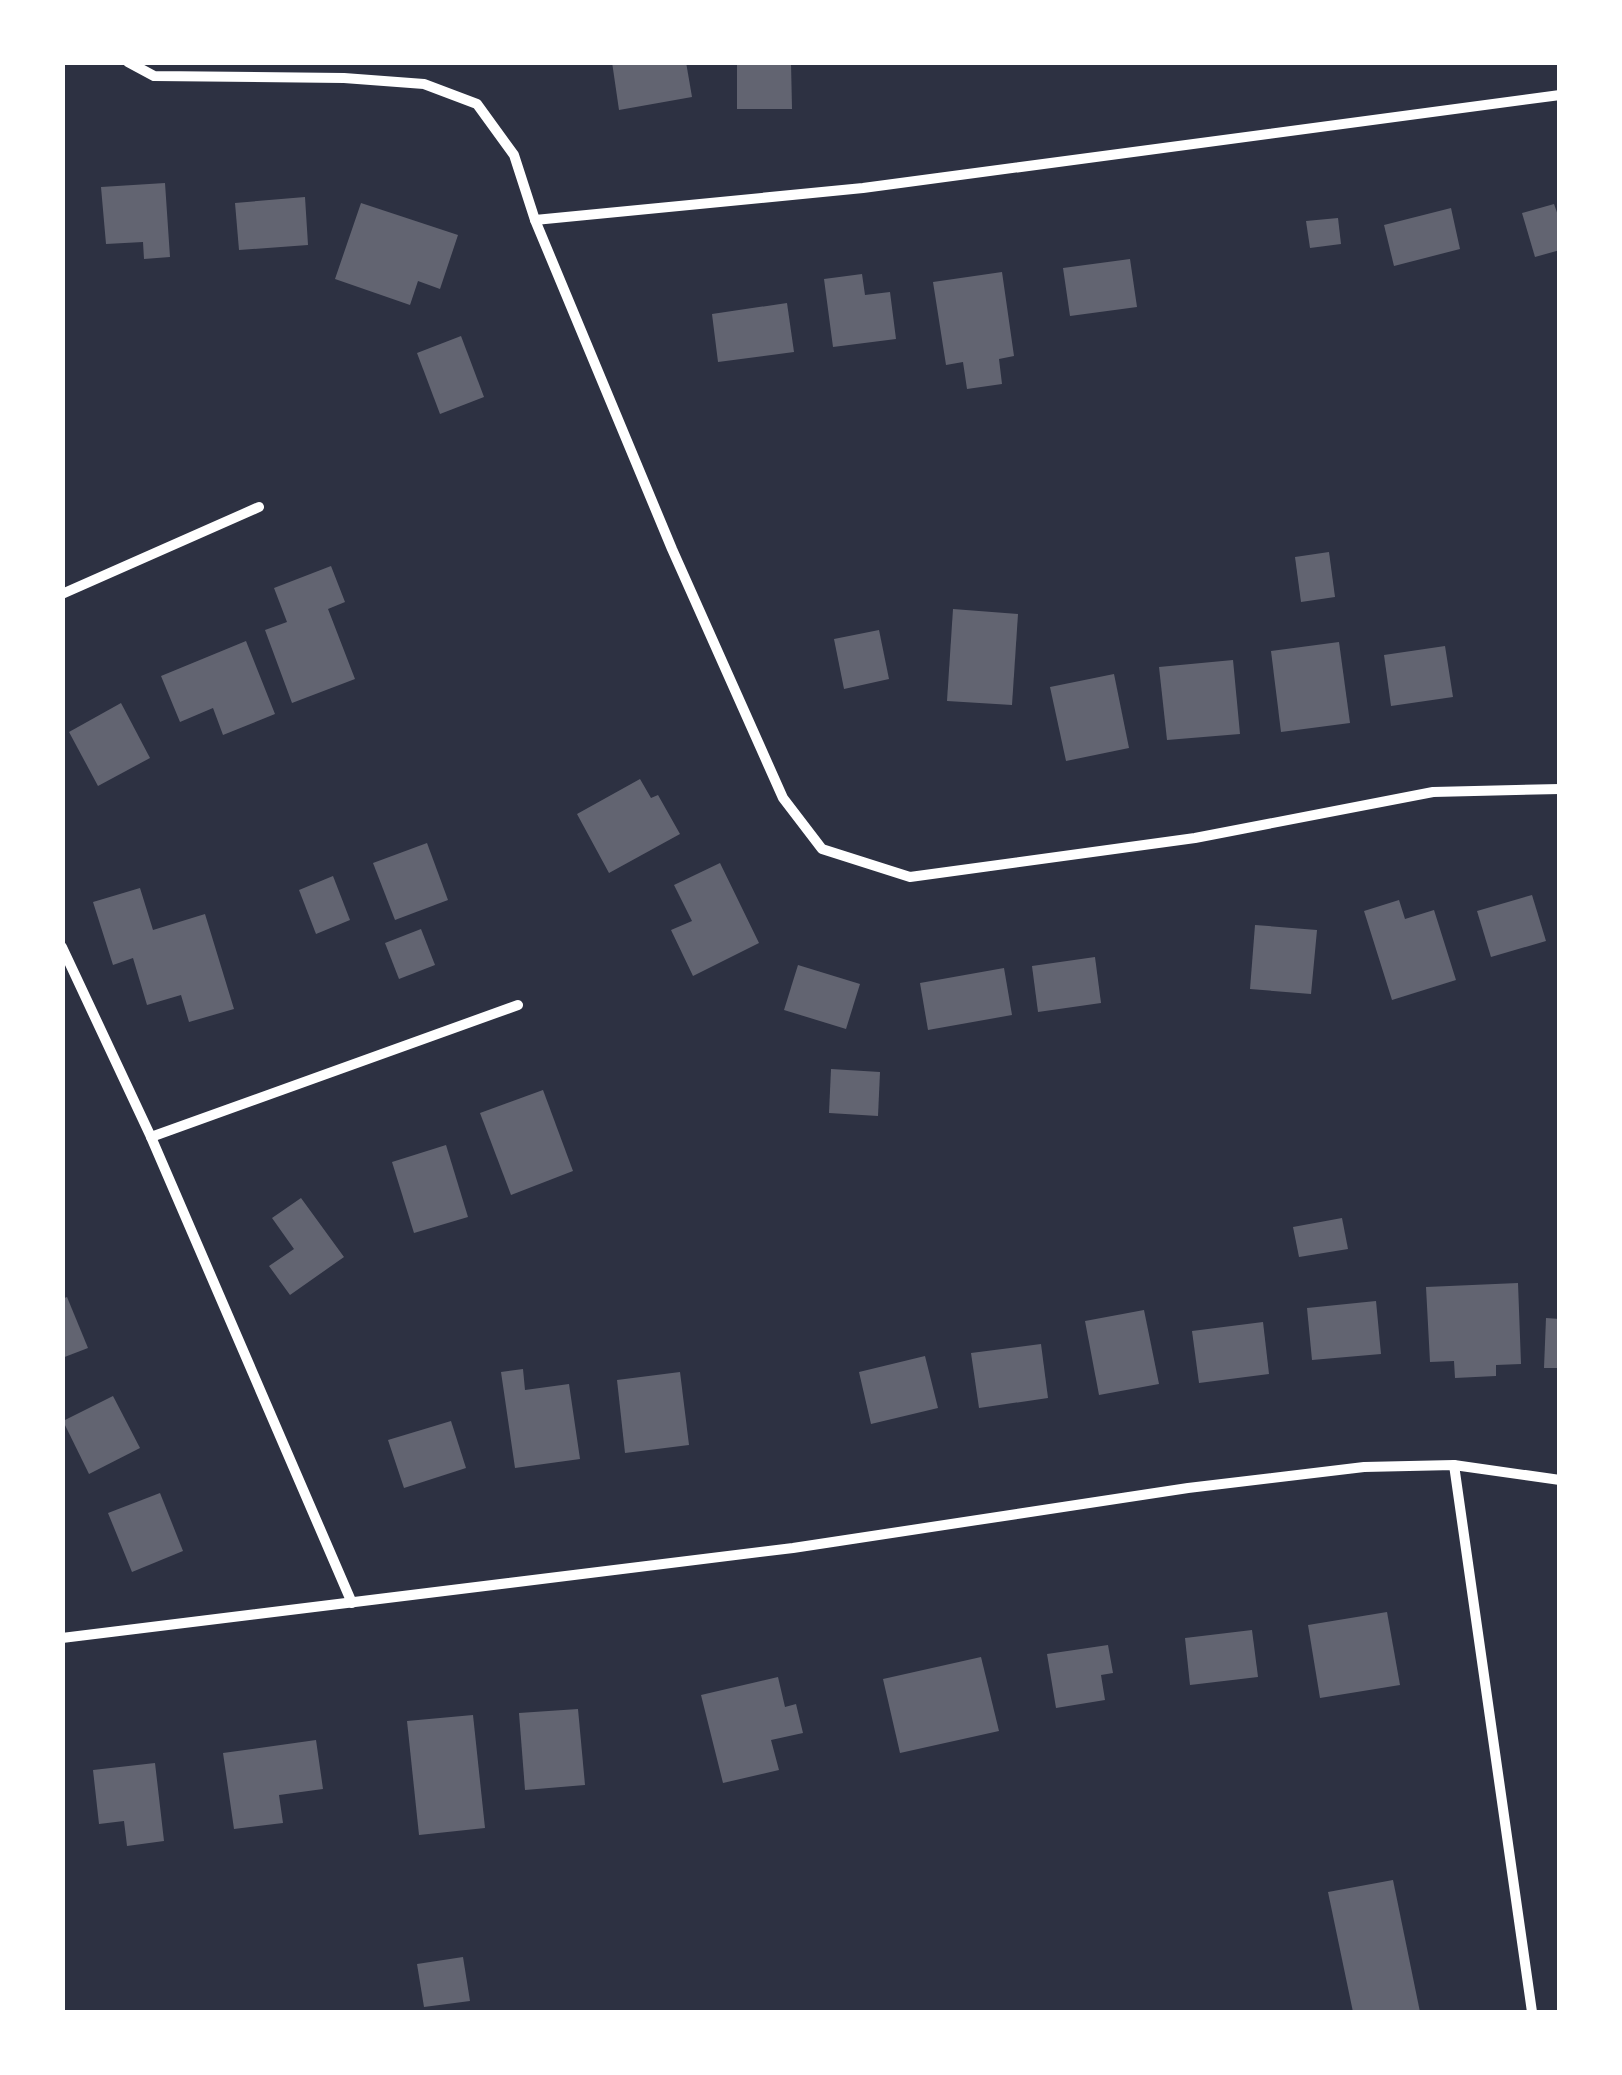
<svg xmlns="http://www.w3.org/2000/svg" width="1622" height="2075" viewBox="0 0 1622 2075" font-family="Figtree,sans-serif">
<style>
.building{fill:#626471}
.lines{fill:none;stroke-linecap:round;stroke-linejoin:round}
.minor{stroke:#fff;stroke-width:10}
</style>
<rect width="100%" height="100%" fill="#2d3142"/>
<g class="building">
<path d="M612,62H686L692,97L619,110Z"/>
<path d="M737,62H791L792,109H737Z"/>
<path d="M165,183L170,257L144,259L143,242L106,244L101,187Z"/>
<path d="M305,197L308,245L239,250L235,203Z"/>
<path d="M361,203L458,235L440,289L418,281L410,305L335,279Z"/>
<path d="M1554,204L1560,221V250L1535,257L1522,213Z"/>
<path d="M1451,208L1460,249L1394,266L1384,225Z"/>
<path d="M1338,218L1341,244L1310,248L1306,221Z"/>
<path d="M1130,259L1137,307L1070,316L1063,268Z"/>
<path d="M1002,272L1014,356L999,359L1002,384L967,389L963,362L946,365L933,282Z"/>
<path d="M862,274L865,295L890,292L896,339L833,347L824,279Z"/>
<path d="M787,303L794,352L718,362L712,314Z"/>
<path d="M461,336L484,397L440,414L417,353Z"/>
<path d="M1329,552L1335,597L1301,602L1295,557Z"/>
<path d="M331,566L345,602L328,609L355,679L292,703L265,630L287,622L274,588Z"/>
<path d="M953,609L1018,614L1012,705L947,701Z"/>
<path d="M879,630L889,679L844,689L834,639Z"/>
<path d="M246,641L275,714L223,735L213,708L180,722L161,676Z"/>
<path d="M1339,642L1350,723L1281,732L1271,651Z"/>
<path d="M1445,646L1453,697L1391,706L1384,655Z"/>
<path d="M1233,660L1240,734L1167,740L1159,667Z"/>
<path d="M1114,674L1129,748L1066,761L1050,687Z"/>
<path d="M121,703L150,758L98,786L69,732Z"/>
<path d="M640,779L651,798L658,795L680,834L609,873L577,814Z"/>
<path d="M427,843L448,900L395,920L373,863Z"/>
<path d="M720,863L759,943L693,976L671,930L692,921L674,885Z"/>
<path d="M333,876L350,920L316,934L299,890Z"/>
<path d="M140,888L153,930L205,914L234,1009L189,1022L181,995L147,1005L133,958L113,965L93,902Z"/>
<path d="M1532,895L1546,941L1491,957L1477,911Z"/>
<path d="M1399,900L1405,919L1434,910L1456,980L1392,1000L1364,911Z"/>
<path d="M1255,925L1317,930L1311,994L1250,989Z"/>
<path d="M421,929L435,965L399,979L385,943Z"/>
<path d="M1095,957L1101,1003L1038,1012L1032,966Z"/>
<path d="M798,965L860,984L846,1029L784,1010Z"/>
<path d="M1004,968L1012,1015L928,1030L920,983Z"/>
<path d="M831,1069L880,1072L878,1116L829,1113Z"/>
<path d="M543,1090L573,1171L511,1195L480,1113Z"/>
<path d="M446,1145L468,1217L414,1233L392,1162Z"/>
<path d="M301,1198L344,1257L290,1295L269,1266L294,1249L272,1218Z"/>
<path d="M1342,1218L1348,1249L1299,1257L1293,1227Z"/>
<path d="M1518,1283L1521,1364L1496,1365V1376L1455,1378L1454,1361L1430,1362L1426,1287Z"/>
<path d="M67,1297L88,1348L62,1358V1299Z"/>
<path d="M1376,1301L1381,1354L1312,1360L1307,1308Z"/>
<path d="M1144,1310L1159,1384L1099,1395L1085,1321Z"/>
<path d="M1546,1318L1560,1319V1368H1544Z"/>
<path d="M1263,1322L1269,1374L1199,1383L1192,1331Z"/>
<path d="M1041,1344L1048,1398L979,1408L971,1353Z"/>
<path d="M925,1356L938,1408L871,1424L859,1372Z"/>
<path d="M523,1369L525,1390L569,1384L580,1459L515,1468L501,1372Z"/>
<path d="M680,1372L689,1445L625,1453L617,1380Z"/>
<path d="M113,1396L140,1448L89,1474L63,1421Z"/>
<path d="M451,1421L466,1468L404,1488L388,1440Z"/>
<path d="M160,1493L183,1551L132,1572L108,1513Z"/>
<path d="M1387,1612L1400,1685L1320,1698L1308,1625Z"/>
<path d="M1252,1630L1258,1677L1190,1685L1185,1638Z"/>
<path d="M1108,1645L1113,1673L1101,1675L1105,1700L1056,1708L1047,1654Z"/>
<path d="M981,1657L999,1731L900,1753L883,1679Z"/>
<path d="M778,1677L785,1707L796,1704L803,1733L771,1740L779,1770L723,1783L701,1695Z"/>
<path d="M578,1709L585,1785L525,1790L519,1713Z"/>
<path d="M473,1715L485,1828L419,1835L407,1721Z"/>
<path d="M316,1740L323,1789L279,1795L283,1823L234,1829L223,1753Z"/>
<path d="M155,1763L164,1841L127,1846L124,1821L99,1824L93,1770Z"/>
<path d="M1393,1880L1420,2012H1353L1328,1892Z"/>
<path d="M463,1957L470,2001L424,2007L417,1964Z"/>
</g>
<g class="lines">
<g class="minor">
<path d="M128,62L154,76L344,78L424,84L477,104L514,155L535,220L672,549L783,798L822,849L910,877L1195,838L1433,792L1560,789"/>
<path d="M535,220L863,188L1560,95"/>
<path d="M62,594L259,507"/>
<path d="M62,947L151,1137L352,1603"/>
<path d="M151,1137L518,1005"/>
<path d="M1454,1465L1532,2012"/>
<path d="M62,1638L793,1548L1188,1488L1364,1467L1454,1465L1560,1480"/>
</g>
</g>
<rect width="1622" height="2075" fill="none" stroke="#ffffff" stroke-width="130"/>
</svg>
